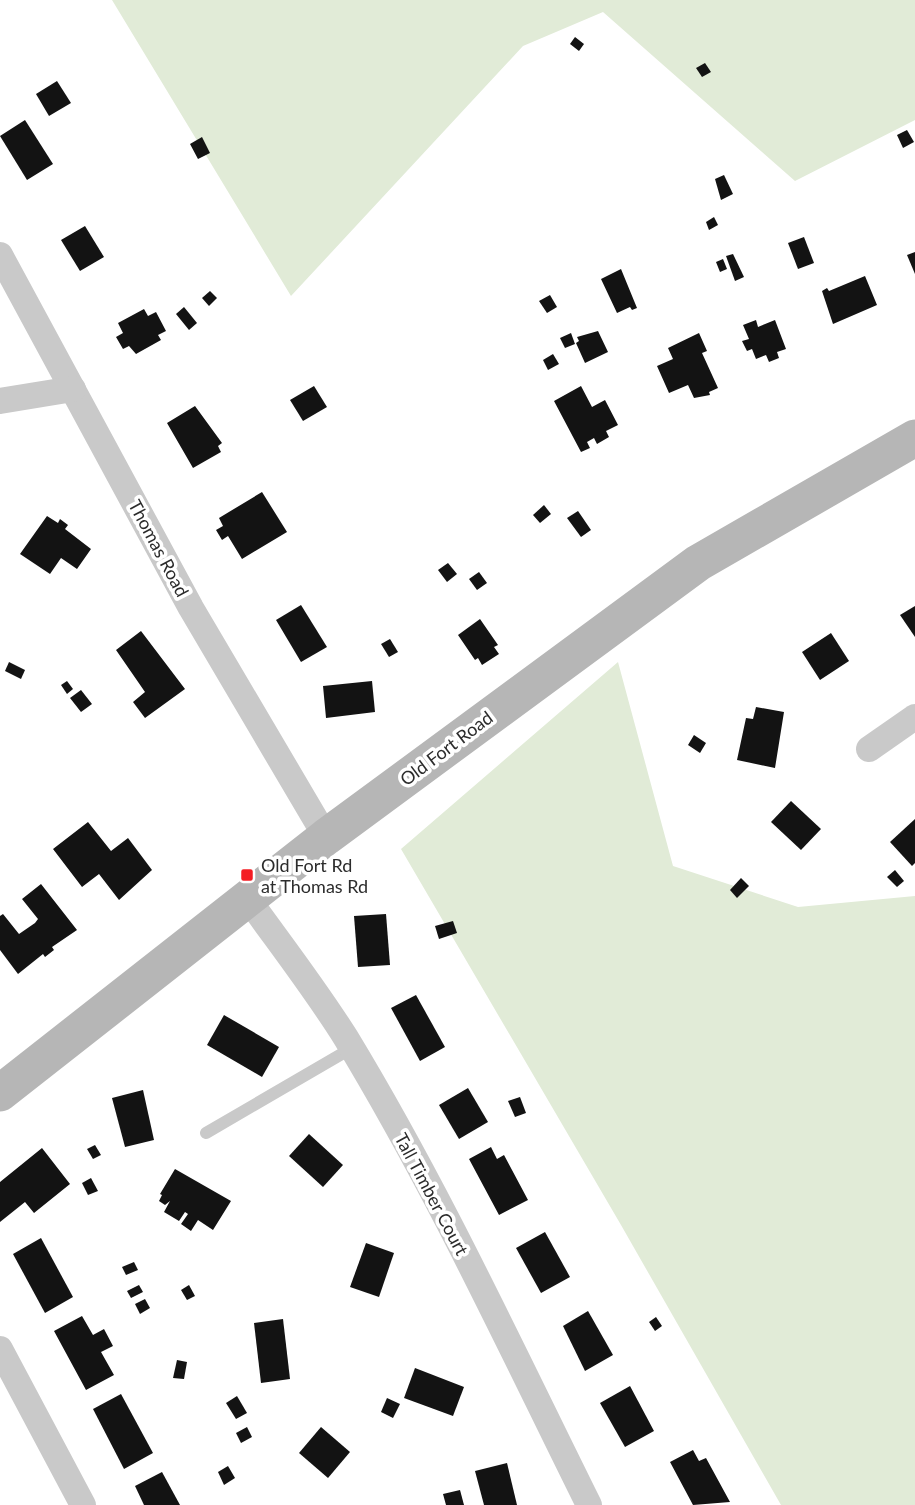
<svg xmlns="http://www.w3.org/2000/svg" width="915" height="1505" viewBox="0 0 915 1505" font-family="Lato,sans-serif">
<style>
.green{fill:#e1ebd7}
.building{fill:#131313}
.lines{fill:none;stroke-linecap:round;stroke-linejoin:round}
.lane{stroke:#c9c9c9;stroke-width:12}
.street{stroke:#c9c9c9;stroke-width:26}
.secondary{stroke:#b6b6b6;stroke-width:37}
.poi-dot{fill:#f41c23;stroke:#fff;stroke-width:2.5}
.labels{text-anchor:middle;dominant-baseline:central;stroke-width:7;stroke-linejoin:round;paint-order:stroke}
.street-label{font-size:18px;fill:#2c2c2c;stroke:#fff}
.poi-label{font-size:18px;fill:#2c2c2c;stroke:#fff;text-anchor:start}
</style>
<rect width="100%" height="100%" fill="#fff"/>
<g class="green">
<path d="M112,0H915V120L795,181L603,12L523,46L291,296Z"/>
<path d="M618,662L673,866L798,907L915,896V1505H781L621,1225L401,849Z"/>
</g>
<g class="building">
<path d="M575,37L584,44L579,51L570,44Z"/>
<path d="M705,63L711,72L702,77L696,68Z"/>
<path d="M57,81L71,103L49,116L36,94Z"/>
<path d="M25,120L53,164L27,180L0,136Z"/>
<path d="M907,130L914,142L903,148L897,135Z"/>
<path d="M202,137L210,153L198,159L190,144Z"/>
<path d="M724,175L733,194L721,200L715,179Z"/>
<path d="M714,217L718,225L709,230L706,222Z"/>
<path d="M85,226L104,257L80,271L61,240Z"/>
<path d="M804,237L814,263L798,269L788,243Z"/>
<path d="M915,252V274L907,255Z"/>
<path d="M733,254L744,277L735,281L726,256Z"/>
<path d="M723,259L727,269L720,272L716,262Z"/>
<path d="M621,269L637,308L632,310L630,307L617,313L601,279Z"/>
<path d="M865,276L877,305L833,324L822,291L827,288L829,291Z"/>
<path d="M210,291L217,298L209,306L202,298Z"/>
<path d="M550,295L557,307L547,313L539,301Z"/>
<path d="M184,307L197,323L189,330L176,314Z"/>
<path d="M144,309L148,316L156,312L166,331L158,335L161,340L136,354L129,346L123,349L116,337L123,333L118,323Z"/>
<path d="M756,320L758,327L775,320L786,349L777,352L779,358L769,362L766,355L756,359L752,349L747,351L742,341L749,339L743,325Z"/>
<path d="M598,331L608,352L585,363L576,343L579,341L577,337Z"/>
<path d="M571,333L575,344L565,348L560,338Z"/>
<path d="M699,333L707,351L702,353L718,388L709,392L710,395L694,398L688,385L669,393L657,366L673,359L668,348Z"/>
<path d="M553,354L559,364L548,370L543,360Z"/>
<path d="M314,386L327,407L303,421L290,400Z"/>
<path d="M581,386L592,407L605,400L618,425L606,431L609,437L597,444L594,438L587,442L590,448L581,452L554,401Z"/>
<path d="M195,406L222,443L218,446L221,452L193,468L167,423Z"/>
<path d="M262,492L287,532L242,559L228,536L222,540L216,530L223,526L219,518Z"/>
<path d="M544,505L551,514L540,523L533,515Z"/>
<path d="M578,511L591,530L581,537L567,518Z"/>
<path d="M47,516L58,523L60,519L68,525L65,529L91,549L77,569L61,558L50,574L20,554Z"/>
<path d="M448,563L457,574L447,582L438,570Z"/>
<path d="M479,572L487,583L477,590L469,579Z"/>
<path d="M301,605L327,647L301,662L276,620Z"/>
<path d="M915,606V637L900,615Z"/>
<path d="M480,619L498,645L494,647L499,654L482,665L478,658L475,660L458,635Z"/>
<path d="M141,631L185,689L145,718L133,702L145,692L116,650Z"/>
<path d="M831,633L849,661L820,680L802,652Z"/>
<path d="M390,639L398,652L389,657L381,644Z"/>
<path d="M9,662L25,670L21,679L5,671Z"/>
<path d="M67,681L73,689L67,694L61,685Z"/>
<path d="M372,681L375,712L326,718L323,686Z"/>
<path d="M81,690L92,704L81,712L70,698Z"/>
<path d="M756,707L784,712L775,768L737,760L746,718L753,719Z"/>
<path d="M694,735L706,743L700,753L688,745Z"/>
<path d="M791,801L821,829L801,850L771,822Z"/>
<path d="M915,819V863L912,866L890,842Z"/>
<path d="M88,822L111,851L128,838L152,870L119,900L99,874L82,887L53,849Z"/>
<path d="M895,870L904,881L897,887L887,877Z"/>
<path d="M741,878L749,886L737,898L730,890Z"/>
<path d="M41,884L77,930L52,947L54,950L45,957L43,954L18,974L0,950V916L3,914L19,934L35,923L38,919L22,899Z"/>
<path d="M386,914L390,965L358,967L354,916Z"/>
<path d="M453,921L457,933L439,939L435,926Z"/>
<path d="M416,995L445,1047L420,1061L391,1008Z"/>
<path d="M224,1015L279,1047L262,1077L207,1045Z"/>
<path d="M468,1088L488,1122L459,1139L439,1105Z"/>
<path d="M143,1090L154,1140L125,1147L112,1098Z"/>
<path d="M520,1097L526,1113L515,1117L508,1101Z"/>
<path d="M309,1134L343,1165L323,1187L289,1156Z"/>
<path d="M95,1145L101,1155L93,1159L87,1149Z"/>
<path d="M491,1147L497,1159L504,1155L528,1200L499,1215L469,1159Z"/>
<path d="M42,1148L70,1184L34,1213L25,1202L0,1222V1182Z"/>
<path d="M175,1169L231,1201L213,1230L198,1220L191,1231L181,1224L188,1214L185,1212L179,1221L164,1212L170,1201L165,1205L159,1201L162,1195L160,1194Z"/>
<path d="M91,1178L98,1191L88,1195L82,1183Z"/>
<path d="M545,1232L570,1277L541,1293L516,1248Z"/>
<path d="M41,1238L73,1297L45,1313L13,1254Z"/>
<path d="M366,1243L394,1253L379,1297L350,1287Z"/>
<path d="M134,1262L138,1270L126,1275L122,1267Z"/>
<path d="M139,1285L143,1292L131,1298L127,1291Z"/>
<path d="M189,1285L195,1296L187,1300L181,1290Z"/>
<path d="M145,1299L150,1308L140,1314L135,1304Z"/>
<path d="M588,1311L613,1355L585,1371L563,1326Z"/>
<path d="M82,1316L93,1335L104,1329L113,1346L101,1352L114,1375L86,1390L54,1331Z"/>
<path d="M656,1317L662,1326L655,1331L649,1322Z"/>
<path d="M283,1319L290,1379L261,1383L254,1323Z"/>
<path d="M177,1360L187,1362L184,1379L173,1378Z"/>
<path d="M415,1368L464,1387L453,1416L404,1398Z"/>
<path d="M630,1386L654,1431L625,1447L600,1403Z"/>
<path d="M121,1394L153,1453L124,1469L93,1409Z"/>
<path d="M237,1396L247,1413L236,1419L226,1403Z"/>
<path d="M387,1398L400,1404L393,1418L381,1412Z"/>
<path d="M247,1427L252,1437L241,1443L236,1433Z"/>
<path d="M321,1427L350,1452L328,1478L299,1453Z"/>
<path d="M693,1450L699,1461L706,1458L730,1502L693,1505L670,1462Z"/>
<path d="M507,1463L517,1505H484L475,1471Z"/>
<path d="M228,1466L235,1478L224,1485L218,1472Z"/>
<path d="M162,1472L180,1505H144L135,1486Z"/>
<path d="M460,1490L464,1505H446L443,1494Z"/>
</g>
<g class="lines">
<path class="lane" d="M206,1133L352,1048"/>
<g class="street">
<path d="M0,255L191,608L326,837"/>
<path d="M0,401L73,389"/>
<path d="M869,749L915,717"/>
<path d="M248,899C281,945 316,990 346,1038C437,1188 511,1348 589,1505"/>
<path d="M0,1349L83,1505"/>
</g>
<path class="secondary" d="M0,1093L326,837L698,563L915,438"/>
</g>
<rect class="poi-dot" x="240" y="868" width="14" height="14" rx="3.5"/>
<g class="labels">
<g class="street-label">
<text transform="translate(159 548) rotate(62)">Thomas Road</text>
<text transform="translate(446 748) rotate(-37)">Old Fort Road</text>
<text transform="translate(432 1194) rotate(62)">Tall Timber Court</text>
</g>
<g class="poi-label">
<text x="261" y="865">Old Fort Rd<tspan x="261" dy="21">at Thomas Rd</tspan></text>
</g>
</g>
</svg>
